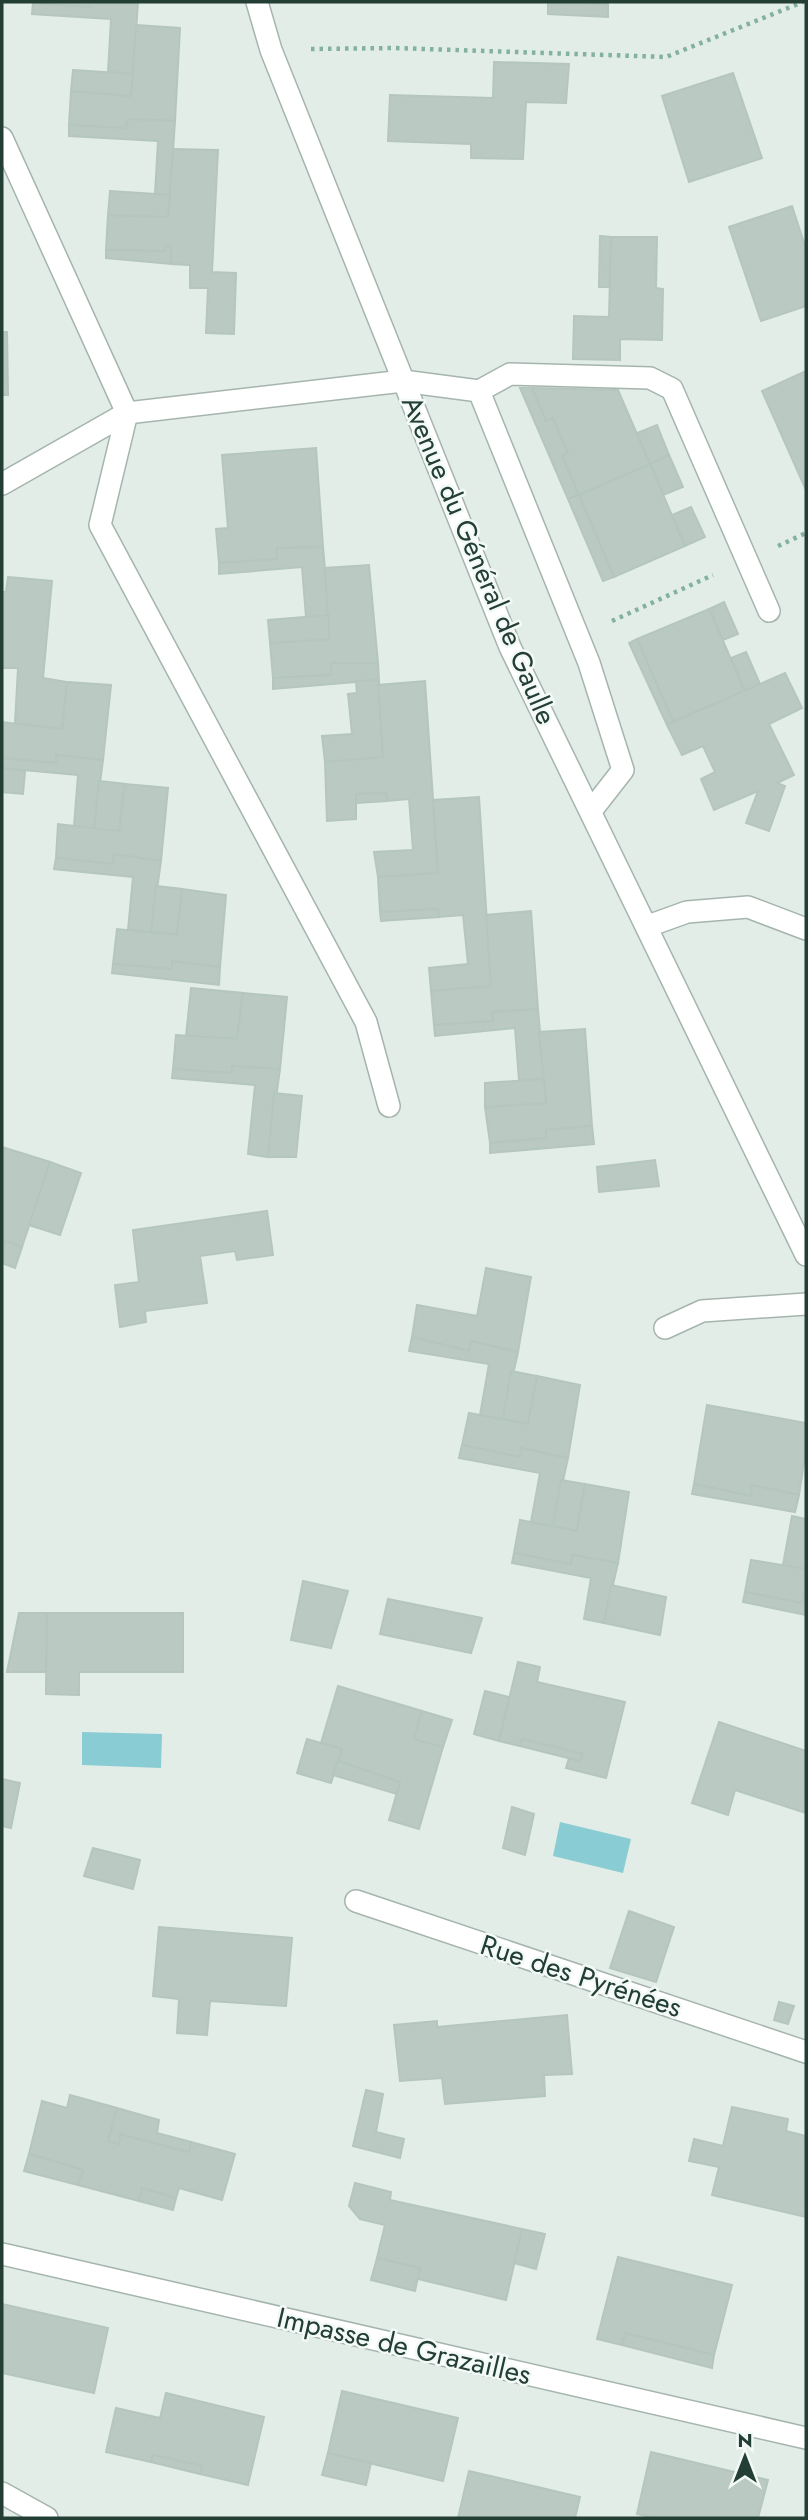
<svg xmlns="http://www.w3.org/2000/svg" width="808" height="2520" viewBox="0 0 808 2520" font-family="Jost,sans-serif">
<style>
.water{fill:#89ccd3}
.building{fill:#bacac3;stroke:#b4c6be;stroke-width:2}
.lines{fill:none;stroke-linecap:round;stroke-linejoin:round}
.minor-casing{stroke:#a5b5ae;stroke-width:24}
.path{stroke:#82b19f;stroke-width:4.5;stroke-dasharray:3.5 5;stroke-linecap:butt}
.minor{stroke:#fff;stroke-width:21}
.labels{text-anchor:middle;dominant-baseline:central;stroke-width:5;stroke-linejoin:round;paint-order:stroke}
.street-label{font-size:28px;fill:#223e35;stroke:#f3f9f6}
</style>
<rect width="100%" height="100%" fill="#e2ede7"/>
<g class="water">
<path d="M82,1732L162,1734L161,1768L82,1765Z"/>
<path d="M560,1822L631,1839L623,1873L553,1856Z"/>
</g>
<g class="building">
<path d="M90,2V7L33,3V2Z"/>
<path d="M90,2H138L133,74L108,72L111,19L32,14L33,3L90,7Z"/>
<path d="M548,2L608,4V17L548,14Z"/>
<path d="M136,25L180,28L175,121L128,119L126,128L69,125L71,91L131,96Z"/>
<path d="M494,62L569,64L566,103L526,102L523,159L471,158V144L388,141L390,95L493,98Z"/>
<path d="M73,70L133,74L131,96L71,91Z"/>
<path d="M733,73L762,158L689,182L662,96Z"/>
<path d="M128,119L175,121L170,195L155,194L158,141L69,136V125L126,128Z"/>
<path d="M173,149L218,150L212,272L236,273L234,334L206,333L208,288H190V265L171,264V246H165V251L106,250L108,215L168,217Z"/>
<path d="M110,191L170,195L168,217L108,215Z"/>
<path d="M792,206L806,249V306L761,321L729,227Z"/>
<path d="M600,236L611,237L610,287H599Z"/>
<path d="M611,237H657L656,288L663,289L662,340L620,339V360L573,359L574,316L609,317Z"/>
<path d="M165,246H171V264L106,258V250L165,251Z"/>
<path d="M2,332H7L8,395H2Z"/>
<path d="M806,371V490L762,391Z"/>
<path d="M520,388H532L546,421L553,418L568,453L562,456L579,495L568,499Z"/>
<path d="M532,388L618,390L650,464L579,495L562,456L568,453L553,418L546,421Z"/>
<path d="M657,425L669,455L650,464L637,433Z"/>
<path d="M316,448L323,547L277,548V559L219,563L216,529L228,528L222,455Z"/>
<path d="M669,455L683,487L663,495L650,464Z"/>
<path d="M650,464L685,546L614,577L579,495Z"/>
<path d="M579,495L614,577L603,581L568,499Z"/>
<path d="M691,507L705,537L685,546L672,515Z"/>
<path d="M323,547L329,615L306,617L302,567L219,574V563L277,559V548Z"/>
<path d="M369,565L378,663H331V675L273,678L270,643L329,639L325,568Z"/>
<path d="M8,577L52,581L43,678L67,682L62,729L15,723L18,668H2V592H6Z"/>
<path d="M724,602L738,634L723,640L709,609Z"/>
<path d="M709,609L745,691L673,721L637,639Z"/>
<path d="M329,615V639L270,643L268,620Z"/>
<path d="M637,639L673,721L667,725L629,643Z"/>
<path d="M746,652L760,684L745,691L731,658Z"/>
<path d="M331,663H378L379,680L273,689V678L331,675Z"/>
<path d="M785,673L802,708L769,724L794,775L777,783L785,786L769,831L746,823L758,791L714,810L701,779L715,772L703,746L682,755L667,725Z"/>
<path d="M379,680L383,757L325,762L322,736L352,734L348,694L357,693L356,681Z"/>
<path d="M425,681L438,873L378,877L374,852L413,850L409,799L387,801L386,793L356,794V819L327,821L325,762L383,757L378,685Z"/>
<path d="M67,682L111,685L103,760L56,755V763L2,758V722L62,729Z"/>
<path d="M56,755L103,760L94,829L74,826L78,775L2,768V758L56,763Z"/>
<path d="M2,768L25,771L23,794L2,792Z"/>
<path d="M99,781L125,784L119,831L94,829Z"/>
<path d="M125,784L168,788L161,861L114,854L113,864L56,858L58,824L119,831Z"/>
<path d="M386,793L387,801L356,803V794Z"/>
<path d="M479,797L491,986L431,991L429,968L468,964L463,915L439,917L438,909L380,912L378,877L438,873L433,800Z"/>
<path d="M114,854L161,861L151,932L128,930L133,877L54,869L56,858L113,864Z"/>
<path d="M156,886L182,889L177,935L151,932Z"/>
<path d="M182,889L226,895L220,967L172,961V969L113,964L117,929L177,935Z"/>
<path d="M438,909L439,917L381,921L380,912Z"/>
<path d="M531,911L538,1009L492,1012L493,1021L434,1025L431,991L491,986L486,915Z"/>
<path d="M172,961L220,967L219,985L112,973L113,964L172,969Z"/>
<path d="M191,988L243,993L237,1039L186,1036Z"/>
<path d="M243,993L287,997L280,1069L232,1066V1073L173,1069L176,1035L237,1039Z"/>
<path d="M538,1009L544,1079L519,1080L515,1028L435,1036L434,1025L493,1021L492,1012Z"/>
<path d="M585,1029L592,1126L546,1130V1138L490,1143L485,1107L546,1103L539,1032Z"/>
<path d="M232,1066L280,1069L268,1157L248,1154L255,1085L172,1078L173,1069L232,1073Z"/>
<path d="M544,1079L546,1103L485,1107V1083Z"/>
<path d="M274,1093L302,1096L296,1157H268Z"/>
<path d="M592,1126L594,1144L490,1153V1143L546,1138V1130Z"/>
<path d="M2,1147L50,1162L22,1247L5,1241L2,1250Z"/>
<path d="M655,1160L659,1186L599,1192L597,1167Z"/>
<path d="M50,1162L81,1173L60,1235L29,1225Z"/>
<path d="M267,1211L273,1255L237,1260L235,1251L200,1256L207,1303L145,1311L146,1322L120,1327L115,1285L139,1282L133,1230Z"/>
<path d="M5,1241L22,1247L15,1268L2,1263Z"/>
<path d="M486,1268L531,1277L518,1352L471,1341L469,1351L412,1337L417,1305L477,1316Z"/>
<path d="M412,1337L469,1351L471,1341L518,1352L503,1419L480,1415L489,1364L409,1351Z"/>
<path d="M511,1371L537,1376L528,1424L503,1419Z"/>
<path d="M537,1376L580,1385L568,1458L521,1448L520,1457L462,1445L469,1413L528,1424Z"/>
<path d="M707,1405L806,1423V1449L799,1495L752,1485L751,1496L694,1484Z"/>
<path d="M462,1445L520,1457L521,1448L568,1458L553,1526L531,1522L540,1473L459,1458Z"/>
<path d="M561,1480L585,1484L577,1531L553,1526Z"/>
<path d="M585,1484L629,1492L618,1563L572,1555L571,1564L514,1553L520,1520L577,1531Z"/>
<path d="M694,1484L751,1496L752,1485L799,1495L795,1512L692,1494Z"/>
<path d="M792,1516L806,1519V1569L783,1565Z"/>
<path d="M514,1553L571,1564L572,1555L618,1563L604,1623L584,1619L591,1578L512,1563Z"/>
<path d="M751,1560L806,1569V1595L803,1594L802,1603L745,1592Z"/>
<path d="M303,1581L348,1591L331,1648L291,1640Z"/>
<path d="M611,1585L666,1597L660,1635L604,1623Z"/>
<path d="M745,1592L802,1603L803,1594L806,1595V1615L743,1602Z"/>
<path d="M388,1599L482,1618L471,1653L380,1634Z"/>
<path d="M19,1613H47L46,1672H7Z"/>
<path d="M47,1613H183V1672H79V1695L46,1694Z"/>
<path d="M518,1662L540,1667L537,1682L625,1702L606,1778L566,1768L569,1758L580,1761L583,1754L522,1739L520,1746L499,1741Z"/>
<path d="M338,1686L422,1711L414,1739L443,1747L419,1829L389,1820L400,1782L338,1761L342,1749L321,1743Z"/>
<path d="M485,1691L509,1697L499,1741L474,1734Z"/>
<path d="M422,1711L452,1720L443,1747L414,1739Z"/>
<path d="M719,1722L806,1751V1813L735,1790L728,1815L692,1803Z"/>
<path d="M307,1739L342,1749L331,1783L297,1773Z"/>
<path d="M522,1739L583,1754L580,1761L520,1746Z"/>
<path d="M338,1761L400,1782L397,1794L333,1775Z"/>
<path d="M2,1779L20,1783L11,1828L2,1826Z"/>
<path d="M512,1807L534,1814L525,1855L503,1848Z"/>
<path d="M93,1848L140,1860L133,1889L84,1876Z"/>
<path d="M629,1911L674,1927L656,1982L610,1968Z"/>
<path d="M159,1927L292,1938L286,2006L210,2001L207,2035L177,2033L179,1999L153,1996Z"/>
<path d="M779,2002L794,2006L788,2024L774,2020Z"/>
<path d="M567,2015L572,2074L544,2075L545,2096L445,2104L442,2078L400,2081L394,2025L437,2021V2027Z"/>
<path d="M366,2090L383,2094L376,2132L404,2139L400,2158L353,2146Z"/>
<path d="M70,2095L117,2108L108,2141L119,2144L120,2134L189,2152L191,2142L235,2154L222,2200L179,2188L176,2198L142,2188L139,2201L78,2185L83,2170L29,2154L42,2101L67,2108Z"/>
<path d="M732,2107L788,2119L786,2131L806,2136V2217L712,2195L719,2167L689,2161L694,2139L723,2146Z"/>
<path d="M117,2108L159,2120L157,2133L191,2142L189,2152L120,2134L119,2144L108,2141Z"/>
<path d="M29,2154L83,2170L78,2185L24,2171Z"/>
<path d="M355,2183L391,2192L390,2200L522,2229L506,2300L418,2279L420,2268L377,2258L385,2225L360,2219L349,2206Z"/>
<path d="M142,2188L176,2198L173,2210L139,2201Z"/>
<path d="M522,2229L545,2234L536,2269L514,2263Z"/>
<path d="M618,2257L732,2285L714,2355L625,2333L622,2345L597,2339Z"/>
<path d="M377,2258L420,2268L415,2291L371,2280Z"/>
<path d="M2,2304L108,2328L94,2393L2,2373Z"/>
<path d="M625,2333L714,2355L712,2368L622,2345Z"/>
<path d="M342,2391L458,2418L443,2481L328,2453Z"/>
<path d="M166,2393L264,2417L248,2485L200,2474L202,2466L153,2455L151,2462L106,2452L116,2408L160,2418Z"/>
<path d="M651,2452L768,2480L758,2518H655L637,2514Z"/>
<path d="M328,2453L371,2463L366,2485L322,2475Z"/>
<path d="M153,2455L202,2466L200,2474L151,2462Z"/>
<path d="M469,2471L580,2497L575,2518H458Z"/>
</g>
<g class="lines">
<defs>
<g id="minor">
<path d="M257,2L271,50L510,647L806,1255"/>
<path d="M2,138L127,413L100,525L366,1022L389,1106"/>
<path d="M479,391L510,374L650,378L672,389L769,611"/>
<path d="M2,484L127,413L403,381L479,391L589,663L623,770L591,811"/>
<path d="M648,926L687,912L748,907L806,929"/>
<path d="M665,1328L702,1311L806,1304"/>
<path d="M356,1901L806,2052"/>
<path d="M2,2254L806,2438"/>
<path d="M2,2493L47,2518"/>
</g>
</defs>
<use href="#minor" class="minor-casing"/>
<g class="path">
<path d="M311,49L395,48L666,57L803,2"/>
<path d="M778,546L806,533"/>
<path d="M612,621L713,575"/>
</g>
<use href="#minor" class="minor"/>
</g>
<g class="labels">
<g class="street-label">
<text transform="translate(479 560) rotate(67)">Avenue du Général de Gaulle</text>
<text transform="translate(581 1976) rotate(18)">Rue des Pyrénées</text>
<text transform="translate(404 2346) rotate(13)">Impasse de Grazailles</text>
</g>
</g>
<rect width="808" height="2520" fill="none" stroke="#223e35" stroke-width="7"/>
<g transform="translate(745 2457)" stroke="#f3f9f6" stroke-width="5" paint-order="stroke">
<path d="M0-5L12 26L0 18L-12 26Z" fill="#223e35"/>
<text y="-10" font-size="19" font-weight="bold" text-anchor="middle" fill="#223e35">N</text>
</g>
</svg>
